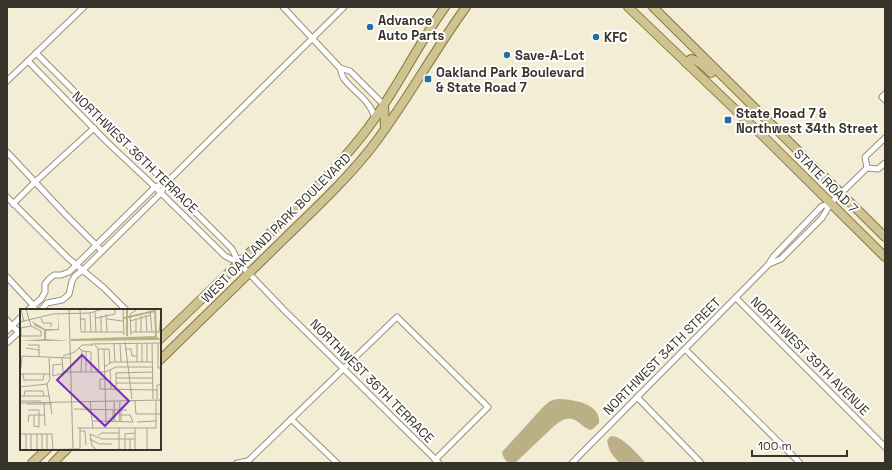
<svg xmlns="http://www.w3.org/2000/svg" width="892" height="470" viewBox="0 0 892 470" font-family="'Space Grotesk',sans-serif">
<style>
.water{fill:#bbb085}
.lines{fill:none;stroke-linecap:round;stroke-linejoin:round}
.minor-casing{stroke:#98927c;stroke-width:7}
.primary-casing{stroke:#85773e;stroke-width:10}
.minor{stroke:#fff;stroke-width:5}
.primary{stroke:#cfc392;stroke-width:8}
.poi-dot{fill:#276da2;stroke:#fff;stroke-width:1.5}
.labels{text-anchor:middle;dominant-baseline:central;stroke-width:4;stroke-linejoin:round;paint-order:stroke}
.poi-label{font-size:13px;font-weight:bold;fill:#36332a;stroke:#fff;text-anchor:start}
.street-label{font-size:13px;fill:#36332a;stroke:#fff}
.inset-river{fill:none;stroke:#bbb085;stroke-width:2}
.inset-road{fill:none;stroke:#a7a391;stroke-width:1}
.view{fill:#7b2cbf;fill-opacity:0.15;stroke:#7b2cbf;stroke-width:2}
.inset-edge{fill:none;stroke:#36332a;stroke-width:2}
</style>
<rect width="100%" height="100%" fill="#f3edd5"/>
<g class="water">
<path d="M557,399C572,399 601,403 599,423L593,429L590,430C585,428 582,425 578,422C568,414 560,421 552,428L515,463C506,463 504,460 502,452L543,407L550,401Z"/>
<path d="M611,436C623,436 638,455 646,463H620C612,455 609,452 607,440Z"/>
</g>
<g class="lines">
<defs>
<g id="minor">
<path d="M283,7L340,68C341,71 342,76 344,79C355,93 370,100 375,118"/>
<path d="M36,53L232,249L239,263L284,310L439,463"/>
<path d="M28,61L106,141L155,187L225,256L239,263"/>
<path d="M340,68L350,71L384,105"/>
<path d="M7,81L84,7"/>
<path d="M885,94L882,97L885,100"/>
<path d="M885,138L865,157L867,168L878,169L885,163"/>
<path d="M7,152L65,214L102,251"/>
<path d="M7,197L68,258L104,288L126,310"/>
<path d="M13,204L35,182L94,128"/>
<path d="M769,264L781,259L822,218L831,203L867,168"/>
<path d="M7,277L33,305L35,310"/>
<path d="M736,298L885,447"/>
<path d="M28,310L41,299L45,292V284L49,279L54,275H61L69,272L155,187L166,183L344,7"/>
<path d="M41,310L47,303L62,300L66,297L69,294L72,281L75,276L83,270L161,193L166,183"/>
<path d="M7,320L12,326L19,332"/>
<path d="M7,331L21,317"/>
<path d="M7,343L21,330"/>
<path d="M685,349L800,463"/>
<path d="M637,397L701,463"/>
<path d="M291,419L337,463"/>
<path d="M237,463L248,461L397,317L488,407L435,460"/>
<path d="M572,463L768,265L773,257L822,206L831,203"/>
</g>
<g id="primary">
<path d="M628,7L766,139L885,257"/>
<path d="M653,7L885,237"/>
<path d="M686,63L691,59C700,61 705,67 711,73"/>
<path d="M384,105L385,129"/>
<path d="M160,339C197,303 234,268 271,232C304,200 337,168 365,132C395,93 416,47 445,7"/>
<path d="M160,360C202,319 244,278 286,237C317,207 349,177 375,143C408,99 434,51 466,7"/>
<path d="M32,463L47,449"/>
<path d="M53,463L67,449"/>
</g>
</defs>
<use href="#minor" class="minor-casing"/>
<use href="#primary" class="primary-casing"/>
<use href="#minor" class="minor"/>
<use href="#primary" class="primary"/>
</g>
<g class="poi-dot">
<circle cx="370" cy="27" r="4"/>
<circle cx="596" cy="37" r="4"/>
<circle cx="507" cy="55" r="4"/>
<rect x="424" y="75" width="8" height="8" rx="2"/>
<rect x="724" y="116" width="8" height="8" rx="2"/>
</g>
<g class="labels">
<g class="poi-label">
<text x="378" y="20">Advance<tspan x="378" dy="15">Auto Parts</tspan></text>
<text x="604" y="37">KFC</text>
<text x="515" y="55">Save-A-Lot</text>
<text x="436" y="72">Oakland Park Boulevard<tspan x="436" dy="15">&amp; State Road 7</tspan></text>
<text x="736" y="113">State Road 7 &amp;<tspan x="736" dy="15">Northwest 34th Street</tspan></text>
</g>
<g class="street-label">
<text transform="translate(135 152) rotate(44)">NORTHWEST 36TH TERRACE</text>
<text transform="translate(826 181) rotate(45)">STATE ROAD 7</text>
<text transform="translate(276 228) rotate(-45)">WEST OAKLAND PARK BOULEVARD</text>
<text transform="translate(662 356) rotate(-45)">NORTHWEST 34TH STREET</text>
<text transform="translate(810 356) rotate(45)">NORTHWEST 39TH AVENUE</text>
<text transform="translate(372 381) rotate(45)">NORTHWEST 36TH TERRACE</text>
</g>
</g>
<g transform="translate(20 309)">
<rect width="141" height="141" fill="#f3edd5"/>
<path d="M38,5L39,21L26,22V30L49,32H0L24,30V21L15,17L12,12L25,20H38ZM136,27L141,31L51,32V30Z" fill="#bbb085"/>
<path class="inset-river" d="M107,0V27M104,9L135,2L136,27"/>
<path class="inset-road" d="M1,0L4,13M49,0L53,141M60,0L61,23H103M103,0L104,26M130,0L132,23M75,3L76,23M70,4L71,23M86,5L87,23M126,6L127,23M81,7V23M121,7V23M21,9L23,14H31V18M76,9L95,5V0M60,10H65V23M87,10L103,12M116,10V23M110,12L131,6M0,13L33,5L70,4L83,0M111,23H141M139,23L141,6M111,26L110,5L118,0M0,27H21V22L11,17L6,0M1,27V19L11,17M105,33L112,90M71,35L141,34M94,35L95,53M100,35L101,53M117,35V53M122,35V53M127,35V53M132,35L133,90M138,35V59H141M8,36H19V47M75,36L78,40L79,63M6,39L19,41M58,39L63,42L71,43V63M78,40H89L90,54M84,40L86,113M105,40H111L112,47H117M66,43V63M43,47L55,43L62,36H73M42,48L43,63M29,49L30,70L27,75L32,105M42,55L33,56V67L47,63H43M84,58L92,53H132M1,59L2,47L50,49M90,61L91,80M47,63H85L96,58H132M61,63L62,42M0,65H30M3,65L4,71H23L24,65M96,69H133M85,70H80V80L137,81M96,74H133M0,78L27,75M96,80V64L132,63M0,87H30M4,87L5,82H23L24,87M137,90V76H141M0,92H21M70,92L73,119M94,92L95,112M115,92L116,105H141M0,94L141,91M24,94L25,117M7,95H32M54,100L107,101M93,100V113M8,101H19V118L14,117V106M73,112L113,113L110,106H99M99,112L100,92M8,113L9,106H24M101,113V98M117,113L136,112M57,119H136V91M60,119V139M99,119V140L103,141M127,119V141M60,122H65L66,136M0,125H32L33,141M6,125V141M17,125V141M27,125V141M78,127L81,124H99M70,130L79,135H92M110,130V141H115V119M0,141L60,140M11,141V125M22,141V125M84,141H77L72,137L70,125L82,130H115M105,141V125L115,124"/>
<path class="view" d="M62,46L109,92L85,117L37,71Z"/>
<rect width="141" height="141" class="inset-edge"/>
</g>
<rect width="892" height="470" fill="none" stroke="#36332a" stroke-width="16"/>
<path d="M752 450v6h95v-6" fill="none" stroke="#36332a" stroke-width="2"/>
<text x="758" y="450" font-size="12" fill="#36332a" stroke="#ffffff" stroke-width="3" paint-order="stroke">100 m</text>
</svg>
